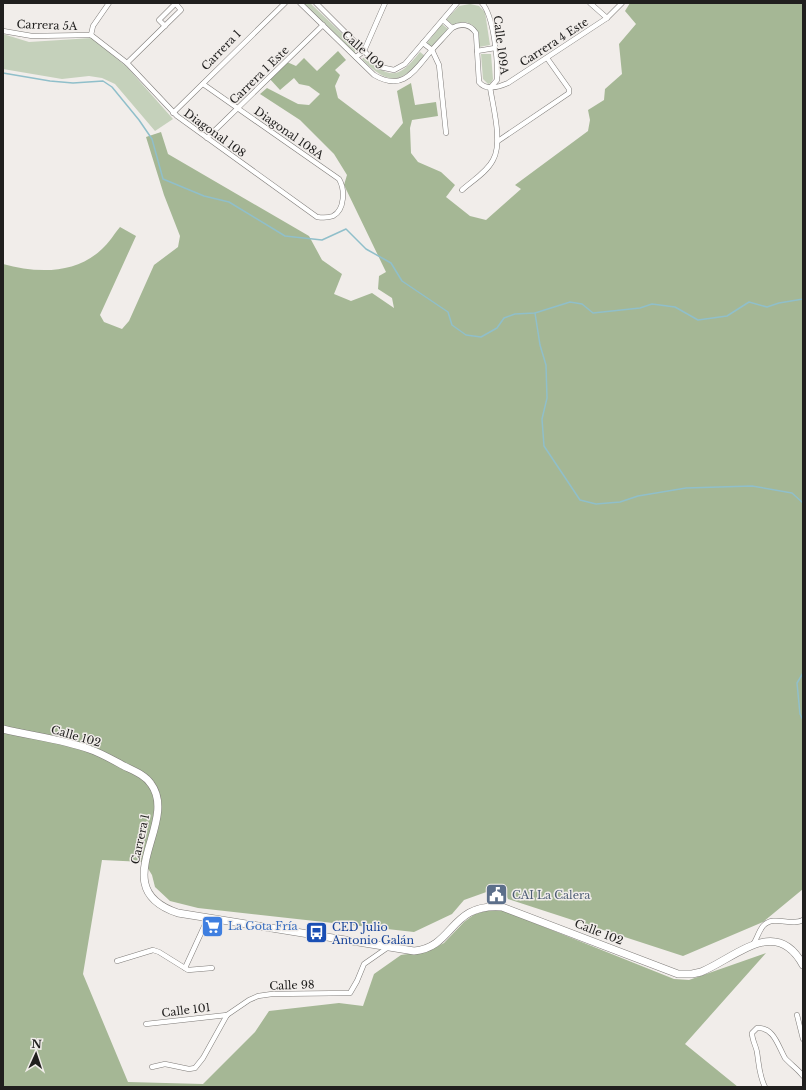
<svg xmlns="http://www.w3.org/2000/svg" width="806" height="1090" viewBox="0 0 806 1090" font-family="'Libre Baskerville',serif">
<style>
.green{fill:#c5d1bb}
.forest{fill:#a5b795}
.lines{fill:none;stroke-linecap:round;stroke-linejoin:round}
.stream{stroke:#90bfca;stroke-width:1.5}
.street-casing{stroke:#7f7c79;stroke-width:5.5}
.primary-casing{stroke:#7f7c79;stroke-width:8}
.street{stroke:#fff;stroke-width:4.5}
.primary{stroke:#fff;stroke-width:7}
.labels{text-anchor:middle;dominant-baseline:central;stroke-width:3;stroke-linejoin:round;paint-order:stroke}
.street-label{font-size:11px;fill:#201f1e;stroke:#f1edea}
.service-label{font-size:11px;fill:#4e5e75;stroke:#f1edea;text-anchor:start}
.shop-label{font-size:11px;fill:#366cbe;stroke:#f1edea;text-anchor:start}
.transit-label{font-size:11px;fill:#164399;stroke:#f1edea;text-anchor:start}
</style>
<rect width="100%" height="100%" fill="#f1edea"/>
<g class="green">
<path d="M303,3H310L355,46V53Z"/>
<path d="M470,4L479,6L485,12L490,45L479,47C478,30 473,16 453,25L446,20L459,6Z"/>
<path d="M442,24L448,29L432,47L427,43Z"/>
<path d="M3,34L29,42L92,38L127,67L173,119L155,131L115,84L102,78L89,76L62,79L3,69Z"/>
<path d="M420,52L425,56C400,84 390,87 362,59L365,57C391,81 399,78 420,52Z"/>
<path d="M481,54H491L493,79L491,83L488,84L483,79Z"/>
</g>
<path class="forest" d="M630,3H803V889L763,922L683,956L508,899L504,891L492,890L464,900L452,914L414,932L198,908L170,901L155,887L152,875L144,862L102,860L83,974L128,1082L203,1084L255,1032L269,1011L339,1003L363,1006L374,974L401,955L428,951L444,943L464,922L475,914L490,910H502L674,979L689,980L766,953L685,1044L738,1087H3V264C36,273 75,275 102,249C109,243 114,234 120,227L136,236L100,315L104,322L122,329L129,321L154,265L178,247L180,236L164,195L146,137L161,132L168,154L309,236L322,260L342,274L334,294L351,301L372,293L394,308L392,298L378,289L379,276L386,272L344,185L347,175L334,154L300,120L260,94L267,88L298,104L309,105L320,94L309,86L299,84L294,78L280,90L269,78L287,62L296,66L304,58L317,71L338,51L346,60L335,70L340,75L335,86L338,98L391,138L403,123L397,91L411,83L415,105L436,102L438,116L412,120L410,128L411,153L418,162L441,172L455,185L446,197L470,216L486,220L521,189L515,185L588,131L590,120L588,110L604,100L605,89L622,74L619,44L636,24L625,11Z"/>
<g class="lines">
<g class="stream">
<path d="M3,73L50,81L73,83L103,81L112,87L139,120L152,139L163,179L204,196L229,202L285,236L322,240L346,229L366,249L391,263L402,281L448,312L452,325L466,335L481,337L497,328L504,318L515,314L535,313L570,302L582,304L593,313L640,308L652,304L675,307L698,320L727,316L749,302L767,307L779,303L803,299"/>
<path d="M535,313L540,345L546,365L547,398L542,419L544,446L580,500L596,504L620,502L638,496L686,488L752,486L792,493L803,503"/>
<path d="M803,673L797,683L800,714L803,720"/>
</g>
<defs>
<g id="street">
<path d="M300,3L374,75C403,92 414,71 431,51C438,43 445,36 452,28C461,23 470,24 476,33L479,82C486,91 499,87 508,83L607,18L622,3"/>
<path d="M316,3L380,67L394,70L405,64L457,3"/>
<path d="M482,3C494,16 498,62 497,80L491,87"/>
<path d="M590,3L607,18"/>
<path d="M443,20L452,28"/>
<path d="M165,26L159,20L176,3"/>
<path d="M3,31L32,36L91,35"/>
<path d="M91,35L127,63L177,116L317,217C323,218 328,218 333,216C345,210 345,189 339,179L203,84"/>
<path d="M91,35L93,26L109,3"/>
<path d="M423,43L432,50L439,65L446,133"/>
<path d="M477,51L495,48"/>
<path d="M356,57L364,51L385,3"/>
<path d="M127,63L181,10L176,4"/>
<path d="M173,113L285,3"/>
<path d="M207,138L323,25"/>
<path d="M498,141L569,93V89L547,58"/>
<path d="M462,190C472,181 487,172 493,160C503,143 493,107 490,87"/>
<path d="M754,943C757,938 759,931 763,926C774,914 791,927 803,920"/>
<path d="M117,961L153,950L159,952L188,970L212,968"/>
<path d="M185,968L208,918"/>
<path d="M797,1015L803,1039"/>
<path d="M146,1024L227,1015"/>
<path d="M152,1067L165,1064L189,1069L195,1068L203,1058L227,1015L249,1000L258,996L272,994L350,993L357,981L364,964L387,948"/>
<path d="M765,1087C759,1075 759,1065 757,1052C756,1046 752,1040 752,1033L757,1028C774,1027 778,1046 785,1058C790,1064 798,1069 803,1076"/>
</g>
<path id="primary" d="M3,729C31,736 62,739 89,749C101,753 113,760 124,766C134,771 145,775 151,784C180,823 103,888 178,913L414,951C455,947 449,903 502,907L678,974H692L701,972C735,958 776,915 803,965"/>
</defs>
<use href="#street" class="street-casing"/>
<use href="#primary" class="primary-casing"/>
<use href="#street" class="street"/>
<use href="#primary" class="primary"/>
</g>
<defs>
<symbol id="civic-square" viewBox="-11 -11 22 22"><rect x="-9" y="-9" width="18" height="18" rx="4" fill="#5c6f8a" stroke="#f1edea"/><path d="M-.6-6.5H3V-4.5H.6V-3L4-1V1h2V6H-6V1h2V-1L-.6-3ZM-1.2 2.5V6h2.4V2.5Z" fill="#fff"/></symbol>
<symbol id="supermarket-square" viewBox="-11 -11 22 22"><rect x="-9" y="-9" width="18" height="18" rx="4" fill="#3f7fe0" stroke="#f1edea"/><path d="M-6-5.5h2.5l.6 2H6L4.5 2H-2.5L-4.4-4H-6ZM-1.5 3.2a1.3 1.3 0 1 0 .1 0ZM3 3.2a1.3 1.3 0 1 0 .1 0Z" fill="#fff"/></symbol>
<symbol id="bus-square" viewBox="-11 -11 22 22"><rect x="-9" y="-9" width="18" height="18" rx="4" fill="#1a4fb4" stroke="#f1edea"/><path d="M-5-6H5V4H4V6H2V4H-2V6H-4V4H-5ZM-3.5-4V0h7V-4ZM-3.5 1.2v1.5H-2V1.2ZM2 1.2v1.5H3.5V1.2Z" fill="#fff"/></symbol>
</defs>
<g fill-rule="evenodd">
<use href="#civic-square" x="484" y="882" width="25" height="25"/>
<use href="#supermarket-square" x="200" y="914" width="25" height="25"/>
<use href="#bus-square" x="304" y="920" width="25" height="25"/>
</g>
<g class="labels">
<g class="street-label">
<text transform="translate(47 25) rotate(2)">Carrera 5A</text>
<text transform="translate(554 42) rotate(-33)">Carrera 4 Este</text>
<text transform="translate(501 45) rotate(83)">Calle 109A</text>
<text transform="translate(221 50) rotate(-46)">Carrera 1</text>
<text transform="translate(363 50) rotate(42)">Calle 109</text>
<text transform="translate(259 75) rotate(-44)">Carrera 1 Este</text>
<text transform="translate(215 133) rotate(36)">Diagonal 108</text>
<text transform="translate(289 133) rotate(35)">Diagonal 108A</text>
<text transform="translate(76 736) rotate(16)">Calle 102</text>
<text transform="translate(140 839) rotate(-78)">Carrera 1</text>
<text transform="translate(599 932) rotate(21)">Calle 102</text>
<text transform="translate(292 985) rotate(-2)">Calle 98</text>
<text transform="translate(186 1010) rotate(-7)">Calle 101</text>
</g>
<g class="service-label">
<text x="512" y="895">CAI La Calera</text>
</g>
<g class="shop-label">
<text x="228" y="926">La Gota Fría</text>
</g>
<g class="transit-label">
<text x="332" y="927">CED Julio<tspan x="332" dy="13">Antonio Galán</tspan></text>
</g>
</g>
<rect width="806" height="1090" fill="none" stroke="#201f1e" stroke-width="8"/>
<g transform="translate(36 1054) rotate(3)" stroke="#f1edea" stroke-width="3" paint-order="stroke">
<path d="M0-3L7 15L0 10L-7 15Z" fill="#201f1e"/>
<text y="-6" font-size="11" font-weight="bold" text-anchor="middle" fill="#201f1e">N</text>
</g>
</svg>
